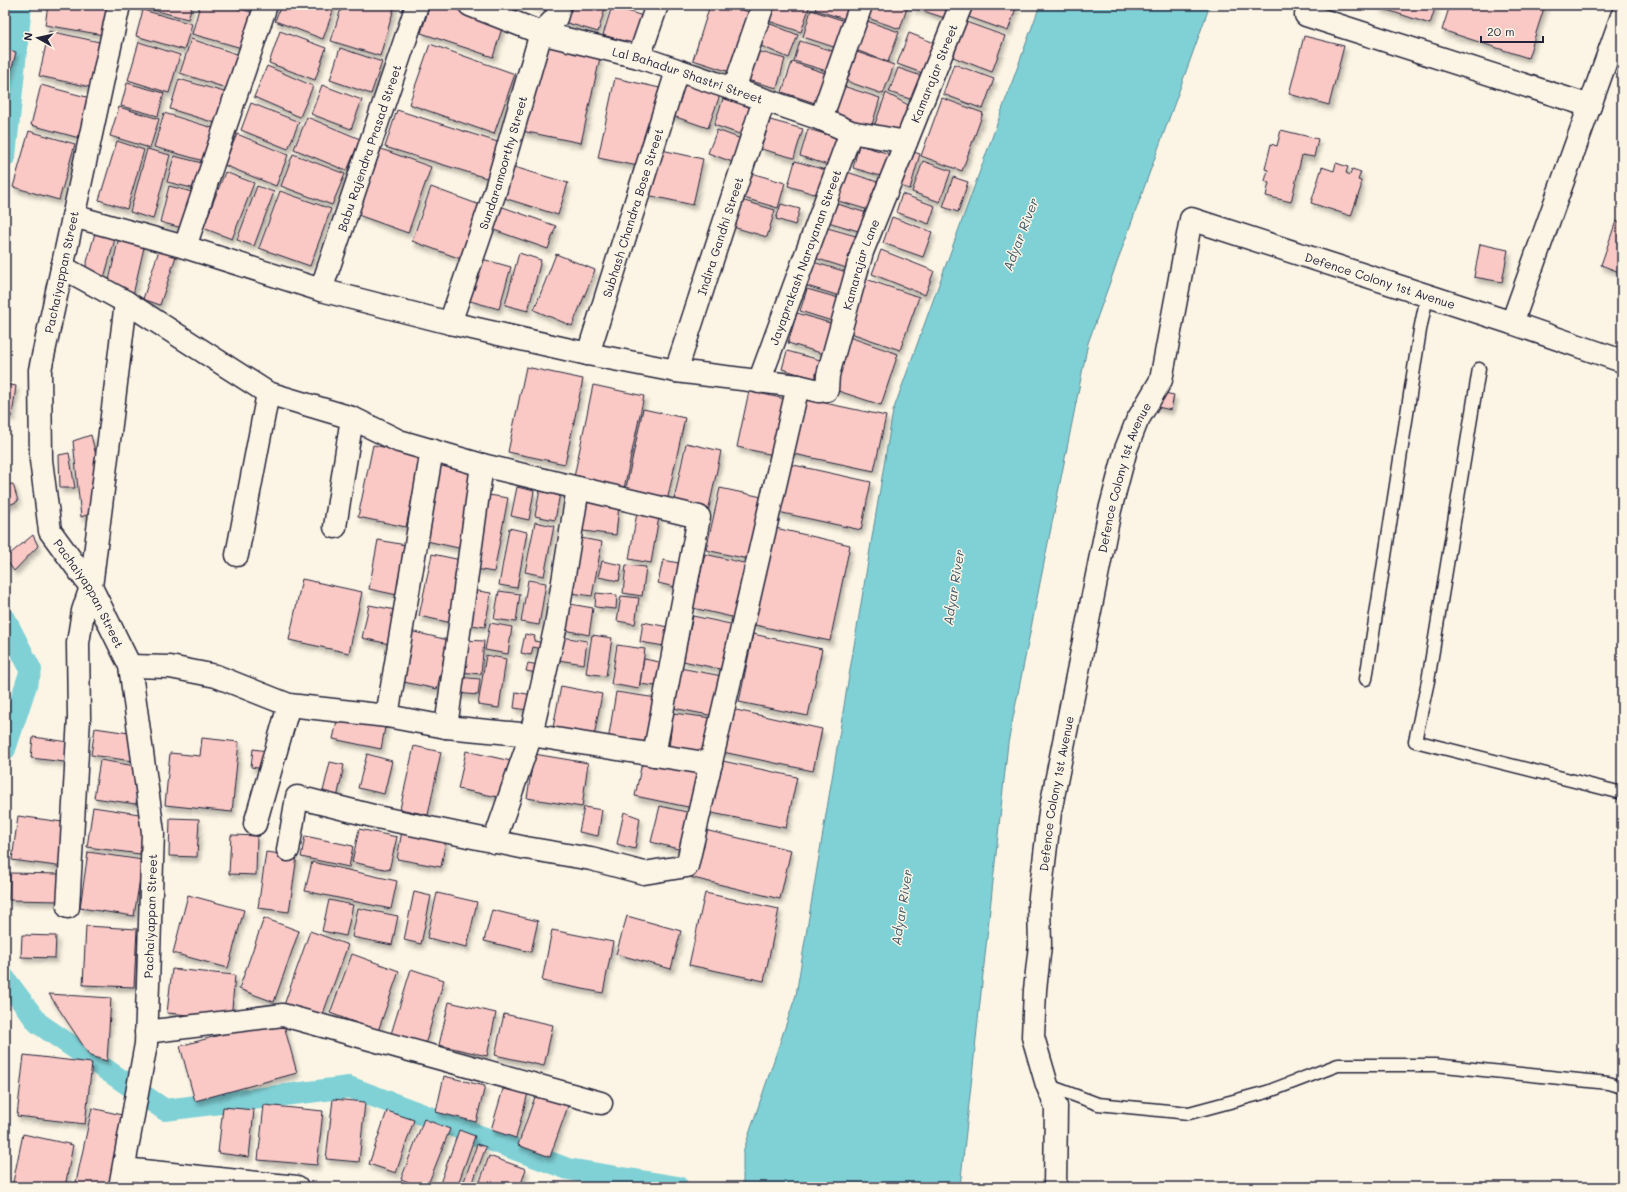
<svg xmlns="http://www.w3.org/2000/svg" width="1627" height="1192" viewBox="0 0 1627 1192" font-family="Mali,sans-serif">
<style>
.water{fill:#80d1d6;stroke:#5a8b98}
.lines{fill:none;stroke-linecap:round;stroke-linejoin:round}
.canal{stroke:#80d1d6;stroke-width:22}
.building{fill:#fac9c5;stroke:#22223b;filter:url(#shadow)}
.lane-casing{stroke:#22223b;stroke-width:15}
.street-casing{stroke:#22223b;stroke-width:25}
.secondary-casing{stroke:#22223b;stroke-width:25}
.lane{stroke:#fcf5e5;stroke-width:12}
.street{stroke:#fcf5e5;stroke-width:22}
.secondary{stroke:#fcf5e5;stroke-width:22}
.labels{text-anchor:middle;dominant-baseline:central;stroke-width:3;stroke-linejoin:round;paint-order:stroke}
.street-label{font-size:12px;fill:#22223b;stroke:#fcf5e5}
.water-label{font-size:13px;font-style:italic;fill:#3e576a;stroke:#fcf5e5}
</style>
<defs>
<filter id="shadow"><feDropShadow dx="2.5" dy="4.5" stdDeviation="2" flood-color="#0004"/></filter>
</defs>
<rect width="100%" height="100%" fill="#fcf5e5"/>
<filter id="ink" filterUnits="userSpaceOnUse"><feTurbulence type="fractalNoise" baseFrequency=".025" numOctaves="2"/><feDisplacementMap in="SourceGraphic" scale="8" xChannelSelector="R" yChannelSelector="G"/><feConvolveMatrix kernelMatrix="1 2 1 2 8 2 1 2 1" color-interpolation-filters="sRGB"/></filter>
<g filter="url(#ink)">
<path class="water" d="M1040,5H1210L1088,343L1008,743L960,1187H743V1152L796,995L893,411Z"/>
<g class="lines">
<g class="canal">
<path d="M5,156L21,5"/>
<path d="M5,619L31,670L5,749"/>
<path d="M5,979L38,1023L165,1110L349,1087L568,1169L678,1187"/>
</g>
</g>
<g class="building">
<path d="M48,5H109L104,35L45,25Z"/>
<path d="M137,5H192L188,19L137,6Z"/>
<path d="M200,5H225L251,12L242,48L192,34Z"/>
<path d="M234,5H257L255,11Z"/>
<path d="M281,5H335L323,39L275,21Z"/>
<path d="M342,5H395L380,56L331,41Z"/>
<path d="M430,5H443L503,25L493,57L421,33Z"/>
<path d="M530,5H550L548,10Z"/>
<path d="M569,5H606L598,32L564,22Z"/>
<path d="M710,5H727L749,12L730,72L693,60Z"/>
<path d="M768,5H810L801,32L763,19Z"/>
<path d="M817,5H849L845,19L815,10Z"/>
<path d="M866,5H908L900,29L862,16Z"/>
<path d="M912,5H953L948,19L911,7Z"/>
<path d="M970,5H1017L1008,31L966,16Z"/>
<path d="M1379,5H1436L1430,24L1378,7Z"/>
<path d="M1450,5H1545L1528,58L1442,30Z"/>
<path d="M612,6L646,17L638,45L603,35Z"/>
<path d="M143,10L192,24L184,50L136,36Z"/>
<path d="M811,10L848,22L840,49L803,37Z"/>
<path d="M761,20L798,35L789,58L752,42Z"/>
<path d="M864,20L899,32L888,62L853,49Z"/>
<path d="M966,22L1005,36L992,72L953,57Z"/>
<path d="M49,31L104,43L95,88L39,76Z"/>
<path d="M280,31L326,48L315,80L269,63Z"/>
<path d="M909,33L937,44L925,74L897,64Z"/>
<path d="M1304,36L1344,46L1329,105L1289,94Z"/>
<path d="M191,39L240,55L229,89L180,73Z"/>
<path d="M800,41L836,52L830,72L794,61Z"/>
<path d="M139,42L180,55L169,93L128,80Z"/>
<path d="M430,44L515,74L494,134L409,104Z"/>
<path d="M541,45L600,58L581,143L522,131Z"/>
<path d="M340,48L382,62L371,94L330,80Z"/>
<path d="M5,49L16,52L5,95Z"/>
<path d="M751,49L785,59L777,88L743,79Z"/>
<path d="M854,51L894,65L883,94L843,80Z"/>
<path d="M792,62L828,74L818,104L782,92Z"/>
<path d="M954,64L994,79L983,109L943,94Z"/>
<path d="M267,66L313,86L300,117L254,97Z"/>
<path d="M898,68L927,78L919,102L889,92Z"/>
<path d="M615,78L660,88L643,167L598,158Z"/>
<path d="M179,79L231,94L222,125L170,109Z"/>
<path d="M679,80L720,95L708,128L667,114Z"/>
<path d="M127,83L164,93L158,116L121,106Z"/>
<path d="M41,85L94,99L83,139L31,125Z"/>
<path d="M322,85L362,100L351,129L311,114Z"/>
<path d="M843,86L880,98L871,128L833,116Z"/>
<path d="M725,93L756,104L745,136L714,125Z"/>
<path d="M886,93L912,107L898,133L875,124Z"/>
<path d="M942,98L983,113L962,171L921,156Z"/>
<path d="M251,103L299,122L288,149L241,130Z"/>
<path d="M119,107L159,119L150,148L110,136Z"/>
<path d="M397,110L504,144L493,180L385,147Z"/>
<path d="M164,113L213,128L204,161L154,147Z"/>
<path d="M307,117L360,139L347,171L294,149Z"/>
<path d="M770,120L803,129L794,158L761,149Z"/>
<path d="M808,129L845,140L834,167L800,156Z"/>
<path d="M717,130L747,141L738,164L708,153Z"/>
<path d="M1281,130L1318,139L1314,157L1302,155L1291,202L1266,196L1269,183L1265,181L1268,170L1265,169L1271,144L1277,146Z"/>
<path d="M29,131L75,144L59,200L13,187Z"/>
<path d="M237,134L288,155L276,186L224,165Z"/>
<path d="M117,141L144,150L127,209L99,200Z"/>
<path d="M859,145L890,154L884,177L853,168Z"/>
<path d="M147,149L170,155L153,219L130,212Z"/>
<path d="M381,149L431,167L408,233L358,215Z"/>
<path d="M657,149L703,159L693,205L647,195Z"/>
<path d="M910,151L920,154L910,189L900,186Z"/>
<path d="M293,154L345,174L332,205L281,186Z"/>
<path d="M174,156L202,163L196,189L167,182Z"/>
<path d="M795,161L832,172L824,197L788,186Z"/>
<path d="M923,161L951,171L940,202L912,192Z"/>
<path d="M1336,163L1348,167L1346,173L1350,175L1352,169L1361,172L1358,180L1361,181V187L1351,216L1311,203L1322,167L1334,171Z"/>
<path d="M514,167L568,183L558,215L504,198Z"/>
<path d="M844,171L881,183L872,211L835,200Z"/>
<path d="M225,172L254,183L232,239L203,228Z"/>
<path d="M751,173L785,183L778,208L744,198Z"/>
<path d="M953,177L968,182L958,212L943,207Z"/>
<path d="M169,186L196,193L186,229L160,222Z"/>
<path d="M257,186L274,192L254,246L237,240Z"/>
<path d="M431,187L480,205L461,259L412,241Z"/>
<path d="M280,191L331,209L310,266L259,248Z"/>
<path d="M902,194L935,206L929,224L896,212Z"/>
<path d="M741,200L775,210L767,237L733,227Z"/>
<path d="M834,203L870,214L865,233L828,222Z"/>
<path d="M781,204L800,209L795,225L776,219Z"/>
<path d="M500,206L556,226L548,249L491,229Z"/>
<path d="M892,217L932,232L923,257L883,243Z"/>
<path d="M1616,221L1622,224V273L1601,265Z"/>
<path d="M824,227L863,238L853,270L815,258Z"/>
<path d="M95,233L115,239L104,278L84,273Z"/>
<path d="M119,237L145,243L133,295L107,289Z"/>
<path d="M161,244L178,250L160,305L143,299Z"/>
<path d="M1480,244L1508,250L1502,282L1474,277Z"/>
<path d="M881,250L934,271L925,295L872,274Z"/>
<path d="M519,253L541,260L528,311L505,305Z"/>
<path d="M556,254L595,270L572,326L534,310Z"/>
<path d="M482,259L511,267L499,309L470,301Z"/>
<path d="M813,262L850,273L843,297L807,286Z"/>
<path d="M866,279L919,297L900,350L848,332Z"/>
<path d="M807,289L842,299L835,322L800,311Z"/>
<path d="M797,313L833,324L824,354L788,343Z"/>
<path d="M849,337L898,354L881,405L832,389Z"/>
<path d="M787,351L824,361L818,380L782,369Z"/>
<path d="M526,367L583,379L565,464L508,452Z"/>
<path d="M5,384L16,386L12,416L5,414Z"/>
<path d="M593,385L644,396L623,493L573,482Z"/>
<path d="M749,391L790,400L778,456L737,447Z"/>
<path d="M1155,391L1174,395L1171,410L1153,406Z"/>
<path d="M801,398L886,416L874,471L789,453Z"/>
<path d="M643,409L685,418L666,506L624,497Z"/>
<path d="M91,435L101,476L95,512L81,517L73,441Z"/>
<path d="M686,443L721,451L707,517L672,509Z"/>
<path d="M373,445L421,455L406,527L358,517Z"/>
<path d="M69,453L75,488H60L59,455Z"/>
<path d="M439,461L480,470L463,549L422,540Z"/>
<path d="M789,464L871,482L861,530L778,512Z"/>
<path d="M13,484L18,501L5,507V485Z"/>
<path d="M541,484L561,488L555,520L535,516Z"/>
<path d="M517,487L534,491L529,520L511,516Z"/>
<path d="M720,488L762,497L748,559L706,550Z"/>
<path d="M489,495L508,498L494,572L475,569Z"/>
<path d="M586,501L619,505L616,535L583,531Z"/>
<path d="M638,507L660,511L651,563L629,559Z"/>
<path d="M535,522L554,526L544,576L525,572Z"/>
<path d="M771,527L850,545L830,641L750,624Z"/>
<path d="M509,528L527,532L517,588L499,585Z"/>
<path d="M33,535L38,546L14,571L5,558Z"/>
<path d="M581,538L602,542L592,596L571,593Z"/>
<path d="M378,540L411,546L402,596L369,589Z"/>
<path d="M432,554L466,561L452,623L419,616Z"/>
<path d="M705,554L748,564L736,618L693,608Z"/>
<path d="M663,560L684,564L679,588L658,583Z"/>
<path d="M602,561L622,565L619,581L598,577Z"/>
<path d="M626,565L646,567L642,596L623,593Z"/>
<path d="M302,579L362,592L349,653L289,640Z"/>
<path d="M528,580L546,583L539,625L521,622Z"/>
<path d="M472,590L491,593L485,627L465,624Z"/>
<path d="M499,591L520,594L516,622L494,619Z"/>
<path d="M596,593L617,595L616,609L595,607Z"/>
<path d="M621,596L639,598L635,624L617,621Z"/>
<path d="M570,604L593,608L589,635L565,630Z"/>
<path d="M369,605L401,611L394,645L362,638Z"/>
<path d="M693,616L735,625L725,670L683,661Z"/>
<path d="M643,622L668,627L664,646L640,642Z"/>
<path d="M490,623L512,627L508,654L485,650Z"/>
<path d="M410,631L448,640L437,689L399,681Z"/>
<path d="M525,634L535,636L534,641L544,643L543,649L533,647L531,655L521,653Z"/>
<path d="M753,634L822,649L808,716L739,702Z"/>
<path d="M592,635L612,638L606,676L586,673Z"/>
<path d="M562,637L587,641L584,664L558,660Z"/>
<path d="M463,640L484,641L481,674L460,672Z"/>
<path d="M617,645L645,649L639,689L611,684Z"/>
<path d="M486,655L506,659L499,708L478,705Z"/>
<path d="M644,659L660,662L655,686L640,684Z"/>
<path d="M528,663L538,665L536,673L526,671Z"/>
<path d="M680,668L722,676L714,716L673,708Z"/>
<path d="M458,677L480,679L478,695L456,693Z"/>
<path d="M561,686L602,694L594,736L553,728Z"/>
<path d="M516,692L538,696L535,711L514,708Z"/>
<path d="M616,692L657,698L648,748L608,741Z"/>
<path d="M727,708L822,729L813,771L718,751Z"/>
<path d="M339,712L386,722L381,749L333,739Z"/>
<path d="M673,713L712,718L708,754L669,748Z"/>
<path d="M95,728L136,734L132,761L91,755Z"/>
<path d="M33,737L76,743L73,763L31,758Z"/>
<path d="M202,738L239,742L232,812L165,805L170,753L200,756Z"/>
<path d="M414,746L441,752L428,815L400,809Z"/>
<path d="M253,749L267,751L264,769L251,767Z"/>
<path d="M466,751L511,761L503,798L458,789Z"/>
<path d="M367,754L392,761L384,794L358,788Z"/>
<path d="M534,754L588,763L582,807L527,798Z"/>
<path d="M643,758L705,771L698,809L635,796Z"/>
<path d="M100,760L141,767L136,804L94,798Z"/>
<path d="M718,760L797,777L786,828L707,812Z"/>
<path d="M330,762L344,765L336,803L321,800Z"/>
<path d="M660,806L691,813L682,850L651,842Z"/>
<path d="M93,807L146,815L140,854L87,847Z"/>
<path d="M584,807L602,810L598,836L579,832Z"/>
<path d="M624,812L640,818L635,849L617,844Z"/>
<path d="M18,816L70,823L64,867L12,860Z"/>
<path d="M170,818L199,819L197,857L169,856Z"/>
<path d="M359,829L397,837L389,870L352,862Z"/>
<path d="M700,829L791,850L780,899L689,877Z"/>
<path d="M402,831L446,839L441,867L397,859Z"/>
<path d="M231,835L260,836H257L256,875L229,874Z"/>
<path d="M305,836L353,846L349,867L301,857Z"/>
<path d="M88,852L143,860L134,916L80,908Z"/>
<path d="M266,852L297,856L289,912L258,908Z"/>
<path d="M312,862L397,881L391,909L305,891Z"/>
<path d="M10,873L61,874V901L9,900Z"/>
<path d="M414,892L431,896L421,944L404,940Z"/>
<path d="M437,893L477,902L467,947L427,938Z"/>
<path d="M705,893L779,909L764,981L689,965Z"/>
<path d="M188,895L244,910L228,968L173,953Z"/>
<path d="M329,900L353,905L346,936L322,931Z"/>
<path d="M358,908L398,916L392,945L352,937Z"/>
<path d="M492,910L538,921L531,952L484,941Z"/>
<path d="M627,916L681,931L671,969L616,954Z"/>
<path d="M264,918L299,931L274,1002L239,989Z"/>
<path d="M86,926L137,929L134,987L83,985Z"/>
<path d="M552,930L613,942L603,993L542,981Z"/>
<path d="M310,931L348,945L321,1019L284,1005Z"/>
<path d="M22,935L56,936L55,958L21,957Z"/>
<path d="M352,954L399,971L378,1031L330,1013Z"/>
<path d="M172,969L235,975L231,1019L167,1013Z"/>
<path d="M411,969L444,980L425,1045L391,1034Z"/>
<path d="M49,994L111,998L107,1061L90,1056Z"/>
<path d="M449,1002L496,1013L487,1056L439,1045Z"/>
<path d="M504,1014L553,1025L544,1066L495,1055Z"/>
<path d="M282,1018L297,1073L195,1101L180,1046Z"/>
<path d="M24,1055L92,1063L85,1124L17,1116Z"/>
<path d="M444,1076L485,1086L476,1122L436,1112Z"/>
<path d="M503,1089L528,1093L516,1138L491,1130Z"/>
<path d="M536,1094L568,1106L550,1157L518,1145Z"/>
<path d="M333,1099L365,1102L359,1162L326,1159Z"/>
<path d="M264,1105L323,1111L317,1165L258,1160Z"/>
<path d="M223,1107L254,1110L249,1157L218,1153Z"/>
<path d="M92,1108L130,1117L114,1187H75Z"/>
<path d="M387,1111L414,1120L396,1173L369,1164Z"/>
<path d="M424,1119L450,1129L427,1187H422L401,1179Z"/>
<path d="M459,1130L475,1136L457,1187H443L439,1186Z"/>
<path d="M23,1134L73,1145L65,1187H12Z"/>
<path d="M477,1144L486,1147L471,1187H462Z"/>
<path d="M489,1156L526,1169L520,1187H478Z"/>
</g>
<g class="lines">
<defs>
<g id="lane">
<path d="M1479,369L1428,681L1415,741L1622,793"/>
<path d="M1366,679L1420,330L1427,296"/>
<path d="M1047,1085L1098,1104L1189,1113L1267,1092L1338,1065H1435L1608,1083L1622,1087"/>
</g>
<g id="street">
<path id="s1" d="M470,5L541,33L639,57L821,119L851,132L906,142"/>
<path d="M1306,15L1590,106"/>
<path d="M639,57L657,5"/>
<path d="M734,89L763,5"/>
<path d="M821,119L861,5"/>
<path id="s2" d="M73,216L185,247L321,290L450,323L588,354L676,371L798,386L819,391L827,390L828,375L862,252L961,5"/>
<path d="M185,247L266,5"/>
<path d="M62,267L126,302L268,393L352,418L399,441L482,465L699,517L654,755"/>
<path id="s3" d="M321,290L417,5"/>
<path id="s4" d="M450,323L495,192L541,33L556,18L560,5"/>
<path id="s5" d="M588,354L677,71"/>
<path id="s6" d="M676,371L764,100"/>
<path id="s7" d="M759,382L851,132"/>
<path d="M335,527L352,418"/>
<path d="M237,555L268,393"/>
<path d="M130,666L170,667L216,676L289,705L387,716L446,727L531,735L711,764"/>
<path d="M387,716L432,450"/>
<path d="M446,727L482,465"/>
<path d="M255,824L289,705"/>
<path d="M494,842L531,735L556,625L578,488"/>
<path d="M288,850L297,797L377,817L526,848L591,859L644,873L687,866L798,386"/>
<path d="M68,907L79,718L78,643L83,611L91,587L126,302"/>
<path d="M146,1032L283,1015L601,1103"/>
<path d="M124,1169L297,1187"/>
<path id="s8" d="M1055,1187L1056,1106L1047,1085L1033,1037L1035,990L1040,945L1039,905L1050,812L1110,510L1126,449L1137,421L1161,380L1191,219L1512,323L1622,16"/>
</g>
<g id="secondary">
<path id="s9" d="M119,5L40,370L41,460L50,531L91,587L130,666L153,832L146,1044L120,1187"/>
<path d="M1512,323L1622,361"/>
</g>
</defs>
<use href="#lane" class="lane-casing"/>
<use href="#street" class="street-casing"/>
<use href="#secondary" class="secondary-casing"/>
<use href="#lane" class="lane"/>
<use href="#street" class="street"/>
<use href="#secondary" class="secondary"/>
</g>
</g>
<g class="labels">
<g class="street-label">
<text stroke="none"><textPath href="#s2" startOffset="1111">Kamarajar Street</textPath></text>
<text stroke="none"><textPath href="#s1" startOffset="229">Lal Bahadur Shastri Street</textPath></text>
<text stroke="none"><textPath href="#s3" startOffset="150">Babu Rajendra Prasad Street</textPath></text>
<text stroke="none"><textPath href="#s4" startOffset="169">Sundaramoorthy Street</textPath></text>
<text stroke="none"><textPath href="#s5" startOffset="148">Subhash Chandra Bose Street</textPath></text>
<text stroke="none"><textPath href="#s6" startOffset="142">Indira Gandhi Street</textPath></text>
<text stroke="none"><textPath href="#s7" startOffset="133">Jayaprakash Narayanan Street</textPath></text>
<text stroke="none"><textPath href="#s2" startOffset="906">Kamarajar Lane</textPath></text>
<text transform="translate(61 272) rotate(-78)">Pachaiyappan Street</text>
<text stroke="none"><textPath href="#s8" startOffset="1191">Defence Colony 1st Avenue</textPath></text>
<text stroke="none"><textPath href="#s8" startOffset="723">Defence Colony 1st Avenue</textPath></text>
<text stroke="none"><textPath href="#s9" startOffset="609">Pachaiyappan Street</textPath></text>
<text stroke="none"><textPath href="#s8" startOffset="399">Defence Colony 1st Avenue</textPath></text>
<text transform="translate(150 916) rotate(-88)">Pachaiyappan Street</text>
</g>
<g class="water-label">
<text transform="translate(1020 234) rotate(-69)">Adyar River</text>
<text transform="translate(953 587) rotate(-81)">Adyar River</text>
<text transform="translate(901 907) rotate(-81)">Adyar River</text>
</g>
</g>
<rect width="1627" height="1192" fill="none" stroke="#fcf5e5" stroke-width="20"/>
<rect x="10" y="10" width="1607" height="1172" fill="none" stroke="#22223b" stroke-width="1.5" filter="url(#ink)"/>
<g transform="translate(38 38) rotate(278)" stroke="#fcf5e5" stroke-width="3" paint-order="stroke">
<path d="M0-3L7 15L0 10L-7 15Z" fill="#22223b"/>
<text y="-6" font-size="11" font-weight="bold" text-anchor="middle" fill="#22223b">N</text>
</g>
<path d="M1481 36v6h62v-6" fill="none" stroke="#22223b" stroke-width="2"/>
<text x="1487" y="36" font-size="12" fill="#22223b" stroke="#fcf5e5" stroke-width="3" paint-order="stroke">20 m</text>
</svg>
